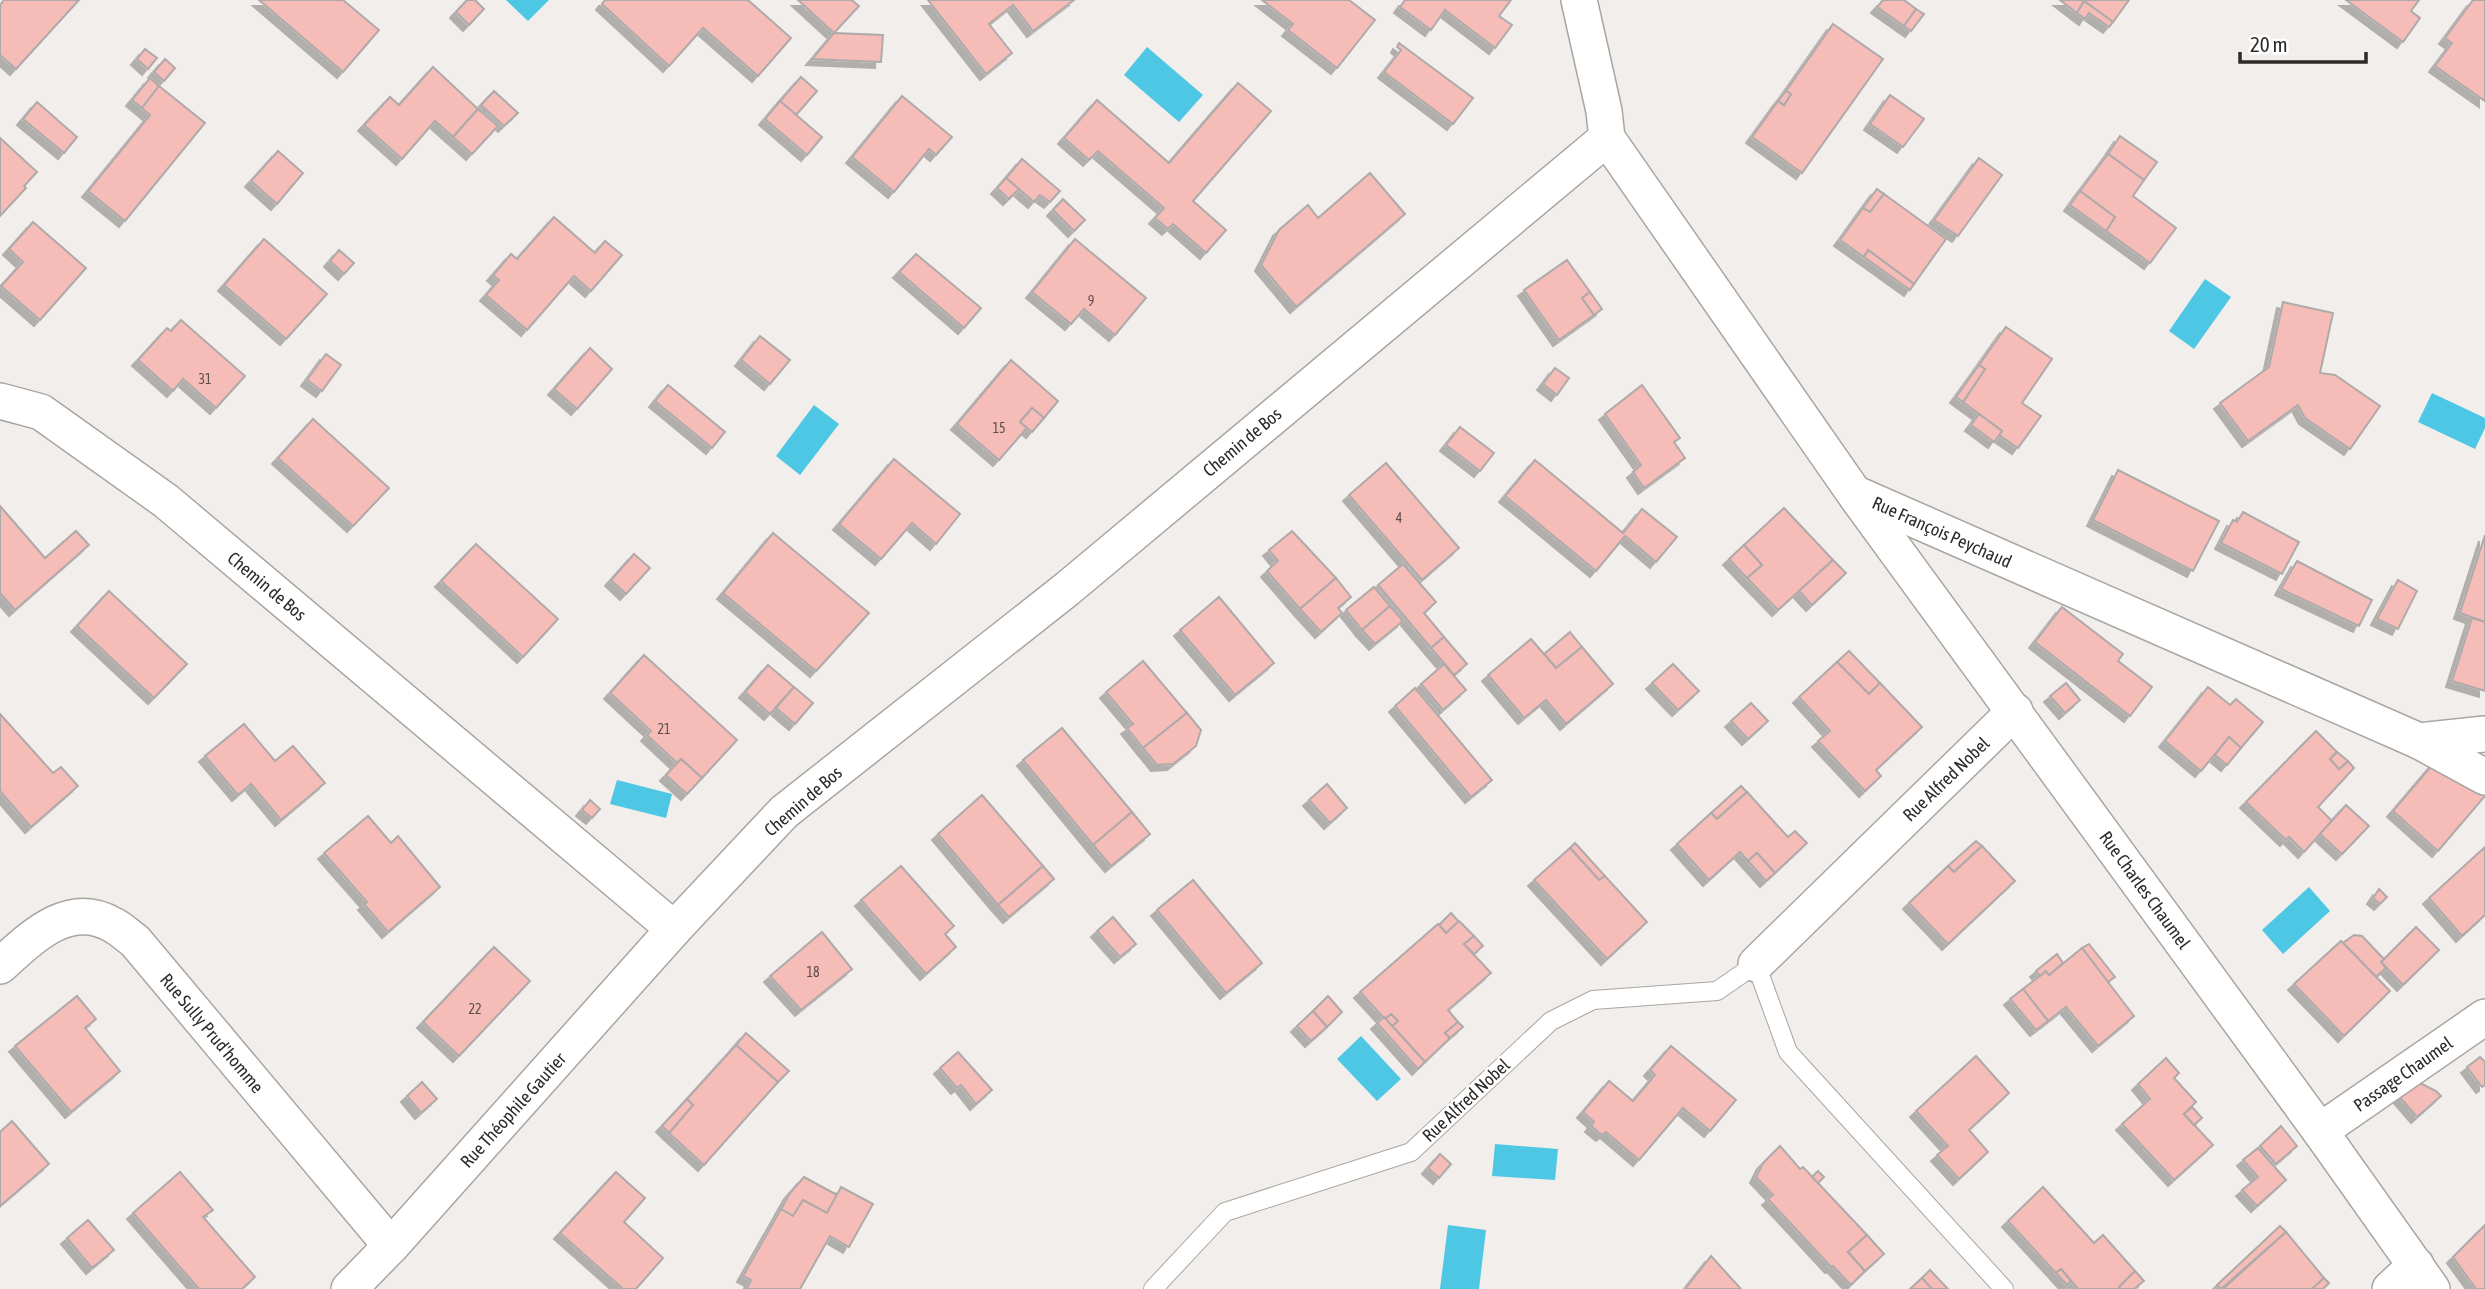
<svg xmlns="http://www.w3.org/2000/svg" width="2485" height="1289" viewBox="0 0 2485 1289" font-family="'Asap Condensed',sans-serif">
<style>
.water{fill:#4ec7e4}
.building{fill:#f6bcb8;stroke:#afaaa9;stroke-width:2;filter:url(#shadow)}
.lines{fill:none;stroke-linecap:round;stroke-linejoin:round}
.service-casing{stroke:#a9a6a2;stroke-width:20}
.minor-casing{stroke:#a9a6a2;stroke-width:38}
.service{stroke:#fff;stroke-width:18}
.minor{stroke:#fff;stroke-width:35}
.labels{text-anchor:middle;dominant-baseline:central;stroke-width:5;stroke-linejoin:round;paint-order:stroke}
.number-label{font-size:14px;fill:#5e4f4d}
.street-label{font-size:18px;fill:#2c2b29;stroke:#fff}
</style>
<defs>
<filter id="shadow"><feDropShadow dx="-6" dy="6" stdDeviation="0" flood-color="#0004"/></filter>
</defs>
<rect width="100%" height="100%" fill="#f2eeeb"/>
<g class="water">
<path d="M506,0H549L528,21Z"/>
<path d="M1147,47L1203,95L1179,122L1124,75Z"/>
<path d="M2205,279L2231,297L2194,349L2169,331Z"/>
<path d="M2432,393L2485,418V428L2475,449L2418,422Z"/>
<path d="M814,405L839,424L800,475L776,456Z"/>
<path d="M617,780L672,794L666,818L610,804Z"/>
<path d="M2309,887L2330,911L2283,954L2262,930Z"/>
<path d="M1361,1036L1401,1079L1377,1101L1337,1059Z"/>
<path d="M1495,1144L1558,1149L1555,1180L1492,1176Z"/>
<path d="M1448,1225L1486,1230L1479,1289H1440Z"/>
</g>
<g class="building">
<path d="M4,0H79L16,69L0,55V5Z"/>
<path d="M259,0H343L379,30L343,72Z"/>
<path d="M467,0H475L484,9L469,25L456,12Z"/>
<path d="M605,0H748L791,38L758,76L703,28L669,66L602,4Z"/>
<path d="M798,0H852L859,6L834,33Z"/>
<path d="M928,0H1074L1033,31L1013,5L989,24L1012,53L986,74Z"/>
<path d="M1262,0H1349L1375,20L1337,68L1288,30L1293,24Z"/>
<path d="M1405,0H1511L1499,16L1512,25L1495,48L1445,10L1431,30L1400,7Z"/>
<path d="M1883,0H1904L1916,9L1904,26L1877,7Z"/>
<path d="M2060,0H2129L2113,22L2084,1L2077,13Z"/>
<path d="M2346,0H2419L2411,11L2420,18L2403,42Z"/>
<path d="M2473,0H2485V101L2435,66L2452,43L2445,38Z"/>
<path d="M2084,1L2113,22L2109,27L2089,13L2085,19L2077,13Z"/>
<path d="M1916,9L1924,14L1911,31L1904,26Z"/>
<path d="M1833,24L1883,59L1802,173L1752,137L1778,101L1784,105L1791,94L1786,91Z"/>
<path d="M834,33L883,35L881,62L812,59Z"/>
<path d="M1399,43L1473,98L1453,124L1384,72L1401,50L1397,47Z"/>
<path d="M145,49L157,58L148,69L137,59Z"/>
<path d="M165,59L175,68L164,81L154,72Z"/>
<path d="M433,67L478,109L453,137L435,121L402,159L364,125L390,97L399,105Z"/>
<path d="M801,77L817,91L796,115L780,101Z"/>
<path d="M150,78L159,86L142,108L132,100Z"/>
<path d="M1238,83L1271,111L1193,201L1226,230L1206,253L1173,224L1168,229L1155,218L1164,208L1098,151L1089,160L1064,138L1097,100L1169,163Z"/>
<path d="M159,86L205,123L125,221L88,191L150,115L142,108Z"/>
<path d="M494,91L518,113L504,126L481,105Z"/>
<path d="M1786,91L1791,94L1784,105L1778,101Z"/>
<path d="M1890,95L1924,119L1903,147L1870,124Z"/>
<path d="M902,96L952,137L936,155L929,149L894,192L852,157Z"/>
<path d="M780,101L822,137L807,155L765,119Z"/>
<path d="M37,102L77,137L64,153L23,119Z"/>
<path d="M478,109L498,126L472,154L453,137Z"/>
<path d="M2120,136L2157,162L2144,180L2108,154Z"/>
<path d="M0,138L37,172L24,186L26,188L0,216Z"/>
<path d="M278,151L303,173L277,204L251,181Z"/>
<path d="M2108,154L2144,180L2133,196L2176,228L2150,263L2106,231L2115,217L2080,191Z"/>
<path d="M1979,158L2002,175L1958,236L1934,220Z"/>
<path d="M1022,159L1060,191L1050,202L1040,195L1034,202L1006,178Z"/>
<path d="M1370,173L1405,214L1296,307L1261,265L1279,230L1308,205L1318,218Z"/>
<path d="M1006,178L1019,189L1009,199L997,188Z"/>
<path d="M1877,189L1884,194L1870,212L1863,208Z"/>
<path d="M2080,191L2115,217L2106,231L2070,205Z"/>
<path d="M1884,194L1946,239L1914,284L1868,250L1864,257L1840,240L1863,208L1870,212Z"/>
<path d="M1063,199L1085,220L1074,231L1053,210Z"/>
<path d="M554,217L595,253L605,241L622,255L591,291L574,276L527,330L486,295L499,280L493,275L511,254L517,259Z"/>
<path d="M33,222L86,268L40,320L1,286L23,262L9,249Z"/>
<path d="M264,239L327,294L286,339L224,285Z"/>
<path d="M1075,239L1146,298L1115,335L1084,309L1071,324L1032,292Z"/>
<path d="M339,250L354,263L344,274L330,261Z"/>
<path d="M1868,250L1914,284L1910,290L1864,257Z"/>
<path d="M916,254L981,308L964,328L899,272Z"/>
<path d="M1567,260L1590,292L1582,298L1594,315L1559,340L1524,290Z"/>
<path d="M1590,292L1602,309L1594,315L1582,298Z"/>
<path d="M2283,302L2333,313L2320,373L2335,375L2380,406L2350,449L2305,418L2298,405L2248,441L2220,403L2269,367Z"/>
<path d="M181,320L245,376L216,408L183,379L173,391L138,360L167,328L171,331Z"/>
<path d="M2006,327L2052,359L2022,403L2041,416L2018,448L1999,435L2002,431L1963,402L1985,369L1979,365Z"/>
<path d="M760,336L790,360L770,384L741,360Z"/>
<path d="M590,348L612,369L577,409L554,389Z"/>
<path d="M326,354L341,365L322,391L307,380Z"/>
<path d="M1011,360L1058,401L1044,418L1032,408L1020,422L1027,428L999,460L957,424Z"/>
<path d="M1979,365L1985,369L1963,402L1956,397Z"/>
<path d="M1555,368L1569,378L1557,395L1543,384Z"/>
<path d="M668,385L725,432L712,448L655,401Z"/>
<path d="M1642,385L1680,438L1674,442L1685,458L1644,488L1633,472L1641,465L1605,414Z"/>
<path d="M1032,408L1044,418L1032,432L1020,422Z"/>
<path d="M1979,414L2002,431L1994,442L1971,425Z"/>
<path d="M313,419L389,488L353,526L278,458Z"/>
<path d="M1460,427L1494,453L1480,471L1446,445Z"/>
<path d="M894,459L960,514L936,544L912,523L881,559L839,524Z"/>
<path d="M1535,460L1623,533L1642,509L1677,537L1656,562L1625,536L1596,571L1505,496Z"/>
<path d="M1386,463L1459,548L1422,580L1349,495Z"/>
<path d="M2118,470L2219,521L2193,571L2093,520Z"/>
<path d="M0,506L45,558L76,531L89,545L15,610L0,593Z"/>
<path d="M1784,508L1833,560L1778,610L1747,578L1762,565L1744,545Z"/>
<path d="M2243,512L2299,542L2282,574L2221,543L2233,520L2237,522Z"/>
<path d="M1292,531L1336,578L1300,609L1267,571L1278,561L1269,550Z"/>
<path d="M773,533L869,613L816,671L723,593Z"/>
<path d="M2485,535V622L2460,613Z"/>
<path d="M476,544L558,619L523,657L441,581Z"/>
<path d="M1744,545L1762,565L1747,578L1729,559Z"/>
<path d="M634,554L650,568L626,594L611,580Z"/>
<path d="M1833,560L1846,573L1812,605L1799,591Z"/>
<path d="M2297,561L2372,600L2359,626L2281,589Z"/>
<path d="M1403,564L1436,602L1424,613L1444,637L1431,648L1378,585Z"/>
<path d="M1336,578L1351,597L1338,608L1342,613L1321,632L1300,609Z"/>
<path d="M2398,580L2417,591L2398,629L2377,619Z"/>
<path d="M1374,587L1390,606L1362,630L1346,610Z"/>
<path d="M109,591L187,664L154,698L77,626Z"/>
<path d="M1219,597L1274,663L1235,695L1180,630Z"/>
<path d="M1390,606L1403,621L1375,644L1362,630Z"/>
<path d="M2062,607L2123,654L2118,661L2152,687L2130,716L2035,642Z"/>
<path d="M2472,618L2485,622V691L2452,681Z"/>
<path d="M1570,632L1582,647L1556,668L1544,654Z"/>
<path d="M1444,637L1467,664L1454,675L1431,648Z"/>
<path d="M1531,639L1556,668L1582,647L1613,684L1566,724L1546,700L1524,718L1488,675Z"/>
<path d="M1849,651L1880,683L1869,694L1837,662Z"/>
<path d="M644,655L737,740L702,778L681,759L677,763L647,735L651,731L610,693Z"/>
<path d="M1143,661L1187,713L1143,748L1127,728L1133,724L1106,692Z"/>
<path d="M1837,662L1869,694L1880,683L1922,727L1876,770L1881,776L1865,791L1818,741L1830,731L1799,697Z"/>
<path d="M1444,664L1466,690L1443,710L1421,684Z"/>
<path d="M1673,664L1699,691L1678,710L1652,683Z"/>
<path d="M768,665L794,687L770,714L745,692Z"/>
<path d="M2066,683L2080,700L2065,713L2050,696Z"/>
<path d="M794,687L813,703L795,724L776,708Z"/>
<path d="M2208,687L2230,705L2236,699L2263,722L2241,748L2229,737L2201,771L2165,741Z"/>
<path d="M1415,688L1492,780L1471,797L1395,706Z"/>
<path d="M1751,703L1768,721L1748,739L1731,721Z"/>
<path d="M1187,713L1201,730L1196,746L1173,764L1157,765L1143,748Z"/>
<path d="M0,714L53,773L61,767L78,786L31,827L0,791Z"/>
<path d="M244,724L275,761L293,746L325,783L281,820L251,784L238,795L205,756Z"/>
<path d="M1062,728L1132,812L1093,845L1023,760Z"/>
<path d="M2316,731L2337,752L2330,759L2339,769L2348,761L2354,768L2318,807L2332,821L2304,852L2289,837L2286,840L2246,802Z"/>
<path d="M2229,737L2241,748L2227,765L2215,755Z"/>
<path d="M2337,752L2348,761L2339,769L2330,759Z"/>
<path d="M2438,758L2485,796L2438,851L2393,811Z"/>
<path d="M681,759L702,778L687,794L666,775Z"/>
<path d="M1327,784L1347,808L1330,823L1309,800Z"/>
<path d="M1741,786L1747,792L1717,819L1711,813Z"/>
<path d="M1747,792L1788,837L1795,831L1807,843L1775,873L1757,853L1748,861L1740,852L1709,880L1677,844L1711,813L1717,819Z"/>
<path d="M982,795L1043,866L998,905L938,834Z"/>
<path d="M590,800L600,809L592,818L582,810Z"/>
<path d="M2346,805L2369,826L2342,854L2320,834Z"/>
<path d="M1132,812L1150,834L1111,866L1093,845Z"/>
<path d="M368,816L391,843L398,836L440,887L388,932L364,904L367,902L324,853Z"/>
<path d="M1976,841L1982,846L1954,872L1948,866Z"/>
<path d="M1575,843L1605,876L1599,880L1570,848Z"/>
<path d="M1982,846L2015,881L1948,944L1909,903L1948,866L1954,872Z"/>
<path d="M2485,847V915L2462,936L2429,898Z"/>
<path d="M1570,848L1599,880L1605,876L1647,922L1607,959L1534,880Z"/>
<path d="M1757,853L1775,873L1766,881L1748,861Z"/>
<path d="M901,866L954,926L945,934L956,947L926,974L861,900Z"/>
<path d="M1043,866L1054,879L1009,917L998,905Z"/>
<path d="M1193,880L1262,963L1226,993L1157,910Z"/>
<path d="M2379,889L2387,897L2380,904L2373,898Z"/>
<path d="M1451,913L1459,922L1446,933L1439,925Z"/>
<path d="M1113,917L1136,944L1120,957L1097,931Z"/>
<path d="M1459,921L1474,936L1464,944L1491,973L1448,1010L1458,1022L1445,1033L1450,1038L1425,1062L1392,1026L1398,1021L1391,1014L1385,1019L1360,992L1438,924L1446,933Z"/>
<path d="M2416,927L2439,950L2403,985L2381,962Z"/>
<path d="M822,932L852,969L801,1010L770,976Z"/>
<path d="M2354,935L2362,936L2384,959L2381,962L2386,968L2376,977L2343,943Z"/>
<path d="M1474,936L1483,946L1474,954L1464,944Z"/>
<path d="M2341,941L2390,991L2344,1036L2294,984Z"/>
<path d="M2089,944L2115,977L2108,982L2082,948Z"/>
<path d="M494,947L530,981L459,1056L423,1022Z"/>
<path d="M2082,948L2134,1016L2098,1046L2066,1007L2048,1021L2023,989L2046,971L2049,975Z"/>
<path d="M2057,954L2063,963L2049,975L2046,971L2040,976L2036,971Z"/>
<path d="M2023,989L2048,1021L2036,1030L2010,999Z"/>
<path d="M77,996L96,1019L85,1028L120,1071L71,1112L15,1046Z"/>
<path d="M1328,996L1342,1012L1327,1027L1313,1011Z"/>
<path d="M1313,1011L1327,1027L1311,1041L1297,1026Z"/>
<path d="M1391,1014L1398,1021L1392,1026L1385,1019Z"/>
<path d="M1384,1017L1425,1062L1418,1069L1377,1023Z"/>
<path d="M1458,1022L1463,1027L1450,1038L1445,1033Z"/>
<path d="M746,1033L789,1071L778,1082L736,1045Z"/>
<path d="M736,1045L778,1082L704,1165L669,1133L693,1105L687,1099Z"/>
<path d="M1671,1046L1736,1100L1710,1131L1683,1108L1639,1160L1606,1132L1602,1135L1591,1126L1594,1122L1583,1112L1609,1081L1633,1101L1655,1075L1650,1070Z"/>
<path d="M958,1052L992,1090L976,1104L961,1085L957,1088L940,1068Z"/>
<path d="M1976,1056L2009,1093L1969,1130L1988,1152L1959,1179L1937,1155L1948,1146L1916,1111Z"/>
<path d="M2480,1057L2485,1062V1085L2482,1087L2467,1067Z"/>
<path d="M2166,1058L2179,1073L2174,1078L2196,1102L2184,1114L2213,1145L2174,1180L2122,1124L2150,1099L2138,1084Z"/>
<path d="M2416,1081L2436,1091L2441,1096L2417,1117L2397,1094Z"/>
<path d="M422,1082L437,1099L421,1113L407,1096Z"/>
<path d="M687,1099L693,1105L669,1133L662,1126Z"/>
<path d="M2192,1107L2202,1118L2194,1125L2184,1114Z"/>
<path d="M12,1121L49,1164L0,1206V1132Z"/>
<path d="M2281,1126L2297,1146L2276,1164L2260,1146Z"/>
<path d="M1780,1146L1800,1169L1803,1167L1867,1235L1848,1252L1865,1271L1851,1285L1833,1266L1831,1267L1768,1199L1773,1195L1756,1177L1763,1163Z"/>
<path d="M2258,1148L2286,1180L2257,1206L2242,1190L2258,1177L2243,1160Z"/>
<path d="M1440,1154L1451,1164L1439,1178L1428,1168Z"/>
<path d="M1818,1171L1824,1177L1818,1183L1812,1177Z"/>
<path d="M180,1172L213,1210L203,1217L255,1277L242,1289H199L133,1213Z"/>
<path d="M616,1172L645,1198L624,1222L663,1258L636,1289H623L560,1233Z"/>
<path d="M804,1177L837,1195L827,1213L803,1200L793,1216L781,1209L790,1193Z"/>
<path d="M841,1187L873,1204L849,1247L830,1236L800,1289H747L751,1280L743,1276L781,1209L793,1216L803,1200L827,1213Z"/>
<path d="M2043,1187L2094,1243L2103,1235L2135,1271L2119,1287L2121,1289H2078L2061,1269L2056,1273L2008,1221Z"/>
<path d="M88,1220L114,1250L92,1268L67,1238Z"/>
<path d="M2485,1225V1289H2476L2453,1257Z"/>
<path d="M2280,1226L2286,1232L2221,1289L2217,1285Z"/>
<path d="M2286,1232L2324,1278L2312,1289H2223Z"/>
<path d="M1867,1235L1884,1254L1865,1271L1848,1252Z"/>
<path d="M1711,1256L1741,1289H1685Z"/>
<path d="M2061,1269L2071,1281L2067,1285L2056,1273Z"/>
<path d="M1930,1270L1948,1289H1932L1922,1278Z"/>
<path d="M2135,1271L2144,1281L2134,1289H2121L2119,1287Z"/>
<path d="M1922,1278L1932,1289H1910Z"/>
<path d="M2324,1278L2329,1283L2323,1289H2312Z"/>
</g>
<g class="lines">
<defs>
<path id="service" d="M1153,1289L1225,1212L1411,1152L1551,1021L1593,1000L1717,991L1756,964L1788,1052L2004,1289"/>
<g id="minor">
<path d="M1579,0L1604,111L1607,138L1854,493L2419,741L2485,734"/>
<path d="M0,401L41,412L166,501L674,929L784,812L1067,589L1607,138"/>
<path d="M1856,496L2320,1131L2432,1289"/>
<path d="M2419,741L2485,777"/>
<path d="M1756,964L2015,711"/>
<path d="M0,966C31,938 69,899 113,925C121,929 128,936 135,941L391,1246"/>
<path d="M2320,1131L2485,1017"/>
<path d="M349,1289L391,1246L674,929"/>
<path d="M2390,1289L2416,1265"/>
</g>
</defs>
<use href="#service" class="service-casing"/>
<use href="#minor" class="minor-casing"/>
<use href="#service" class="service"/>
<use href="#minor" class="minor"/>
</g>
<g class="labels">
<g class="number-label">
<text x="1091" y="301">9</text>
<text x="205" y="379">31</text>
<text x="999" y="428">15</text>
<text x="1399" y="518">4</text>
<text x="664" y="729">21</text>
<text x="813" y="972">18</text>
<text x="475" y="1009">22</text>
</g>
<g class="street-label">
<text transform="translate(1242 442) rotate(-40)">Chemin de Bos</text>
<text transform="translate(1942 532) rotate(24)">Rue François Peychaud</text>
<text transform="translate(267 586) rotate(40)">Chemin de Bos</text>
<text transform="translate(1946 779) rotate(-44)">Rue Alfred Nobel</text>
<text transform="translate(803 801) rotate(-41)">Chemin de Bos</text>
<text transform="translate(2145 890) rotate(54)">Rue Charles Chaumel</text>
<text transform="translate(212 1033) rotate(50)">Rue Sully Prud'homme</text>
<text transform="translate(2403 1074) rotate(-35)">Passage Chaumel</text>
<text transform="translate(1466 1100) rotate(-43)">Rue Alfred Nobel</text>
<text transform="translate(513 1110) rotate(-48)">Rue Théophile Gautier</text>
</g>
</g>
<path d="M2240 52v10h126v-10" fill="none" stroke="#2c2b29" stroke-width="3.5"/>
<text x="2250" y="52" font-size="21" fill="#2c2b29" stroke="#ffffff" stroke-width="5" paint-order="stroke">20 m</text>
</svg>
